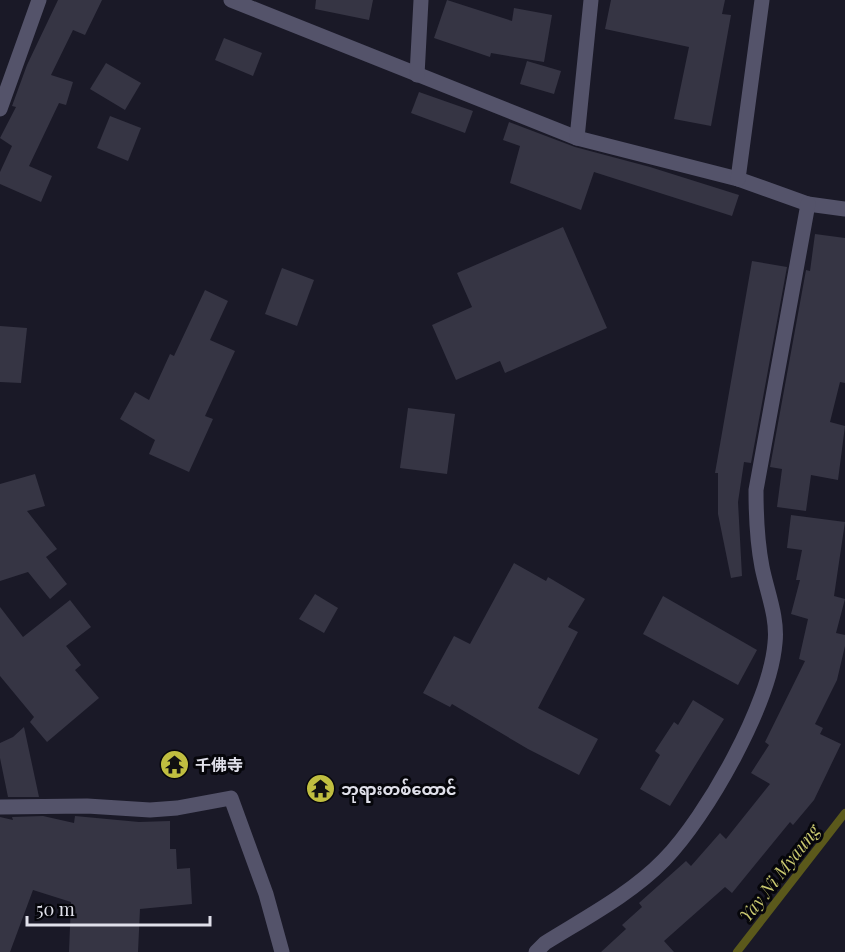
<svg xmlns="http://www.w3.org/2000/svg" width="845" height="952" viewBox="0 0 845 952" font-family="'Playfair Display','Noto Sans SC','Noto Sans Myanmar',serif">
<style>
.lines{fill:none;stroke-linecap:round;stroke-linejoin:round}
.stream{stroke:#5b591b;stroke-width:8}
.building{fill:#363544}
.minor{stroke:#54536a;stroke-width:15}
.labels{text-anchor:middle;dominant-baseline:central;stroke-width:6;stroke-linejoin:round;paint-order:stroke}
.poi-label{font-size:16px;font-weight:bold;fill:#e0e0ea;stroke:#06060b;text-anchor:start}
.water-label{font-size:18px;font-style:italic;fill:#cac970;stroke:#06060b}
</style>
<rect width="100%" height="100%" fill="#1a1927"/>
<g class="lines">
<path class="stream" d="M737,952L845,813"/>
</g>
<g class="building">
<path d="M58,0H102L85,35L73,30L51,75L73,82L66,105L59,103L29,166L52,176L41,202L0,184V172L12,146L0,138L16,107L12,106L27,65Z"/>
<path d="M316,0H373L369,20L315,9Z"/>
<path d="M447,0L512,21L514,8L552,15L544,62L491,53L490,57L434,38Z"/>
<path d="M611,0H725L722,14L731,15L711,126L674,119L689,47L605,29Z"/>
<path d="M224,38L262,53L253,76L215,60Z"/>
<path d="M527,61L561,71L554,94L520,84Z"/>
<path d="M106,63L141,83L125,110L90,89Z"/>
<path d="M419,92L473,111L465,133L411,113Z"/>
<path d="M110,116L141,128L128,161L97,148Z"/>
<path d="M509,122L575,147L650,167L739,195L732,216L594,172L581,210L510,183L520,146L503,140Z"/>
<path d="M563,227L607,328L505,373L500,361L456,380L432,325L472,307L457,273Z"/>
<path d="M815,234L845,238V383L840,382L830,422L845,426L838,480L811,475L806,511L777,507L782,469L770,467L806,270L810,271Z"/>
<path d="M752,261L787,267L751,463L744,462L738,502L742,576L731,578L718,514V473H715Z"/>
<path d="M282,268L314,280L297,326L265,314Z"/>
<path d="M205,290L228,301L210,340L235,351L205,416L213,419L189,472L149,454L155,440L120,419L135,392L149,400L170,354L174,356Z"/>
<path d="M0,326L27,328L21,383L0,382Z"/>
<path d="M408,408L455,414L447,474L400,468Z"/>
<path d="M35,474L45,506L27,511L57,549L46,557L67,584L50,599L28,572L0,581V484Z"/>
<path d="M791,515L845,522L834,596L845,599L836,633L845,635V646L837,680L815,724L823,728L820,734L841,744L814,800L793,825L790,822L732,893L725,887L664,941L674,952H601L626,929L622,925L642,907L639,903L686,861L691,866L720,833L726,839L770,784L751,773L769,745L765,742L805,661L799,659L808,619L791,614L800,580H796L802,550L787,548Z"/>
<path d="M514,563L546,581L548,577L585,599L568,627L578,632L538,708L598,739L579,775L528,749L452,704L450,707L423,693L454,636L470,644Z"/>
<path d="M315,594L338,608L324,633L299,619Z"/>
<path d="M663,596L757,650L738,685L643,634Z"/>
<path d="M70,600L91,627L66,646L81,665L75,670L99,698L47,742L30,722L34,717L0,676V607L23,637Z"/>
<path d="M693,700L724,719L670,806L640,789L660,755L655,751L674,722L678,725Z"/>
<path d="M24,727L39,797H8L0,758V743L13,737Z"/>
<path d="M43,816L74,823L75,816L139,822L170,821V849H176L177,869L190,868L192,904L140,909L138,952H69L71,902L33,890L10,952H0V817L13,820L12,817Z"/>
</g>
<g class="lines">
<g class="minor">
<path d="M231,0L577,138L738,179L808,204L845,209"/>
<path d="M417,75L421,0"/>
<path d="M0,109L39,0"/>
<path d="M577,138L591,0"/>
<path d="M738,179L762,0"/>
<path d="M0,807L87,806L150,810L177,808L231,798L266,894L282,952"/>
<path d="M536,952L545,943C585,918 631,894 664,860C707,816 770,704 775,643C778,618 767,592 762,567C757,541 756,516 756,490L808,204"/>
</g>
</g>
<defs>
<symbol id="temple-disc" viewBox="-11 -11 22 22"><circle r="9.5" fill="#c0be40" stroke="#06060b"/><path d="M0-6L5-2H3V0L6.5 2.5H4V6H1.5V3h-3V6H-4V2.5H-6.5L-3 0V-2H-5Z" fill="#111"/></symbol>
</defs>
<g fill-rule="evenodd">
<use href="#temple-disc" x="158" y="748" width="33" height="33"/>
<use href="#temple-disc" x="304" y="772" width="33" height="33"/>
</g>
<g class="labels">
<g class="poi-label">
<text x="195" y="764">千佛寺</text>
<text x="341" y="788">ဘုရားတစ်ထောင်</text>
</g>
<g class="water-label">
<text transform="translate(779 873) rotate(-52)">Yay Ni Myaung</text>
</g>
</g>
<path d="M27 916v9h183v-9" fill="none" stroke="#e0e0ea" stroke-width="3"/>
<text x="36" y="916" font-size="18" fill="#e0e0ea" stroke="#06060b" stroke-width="4.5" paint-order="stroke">50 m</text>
</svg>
